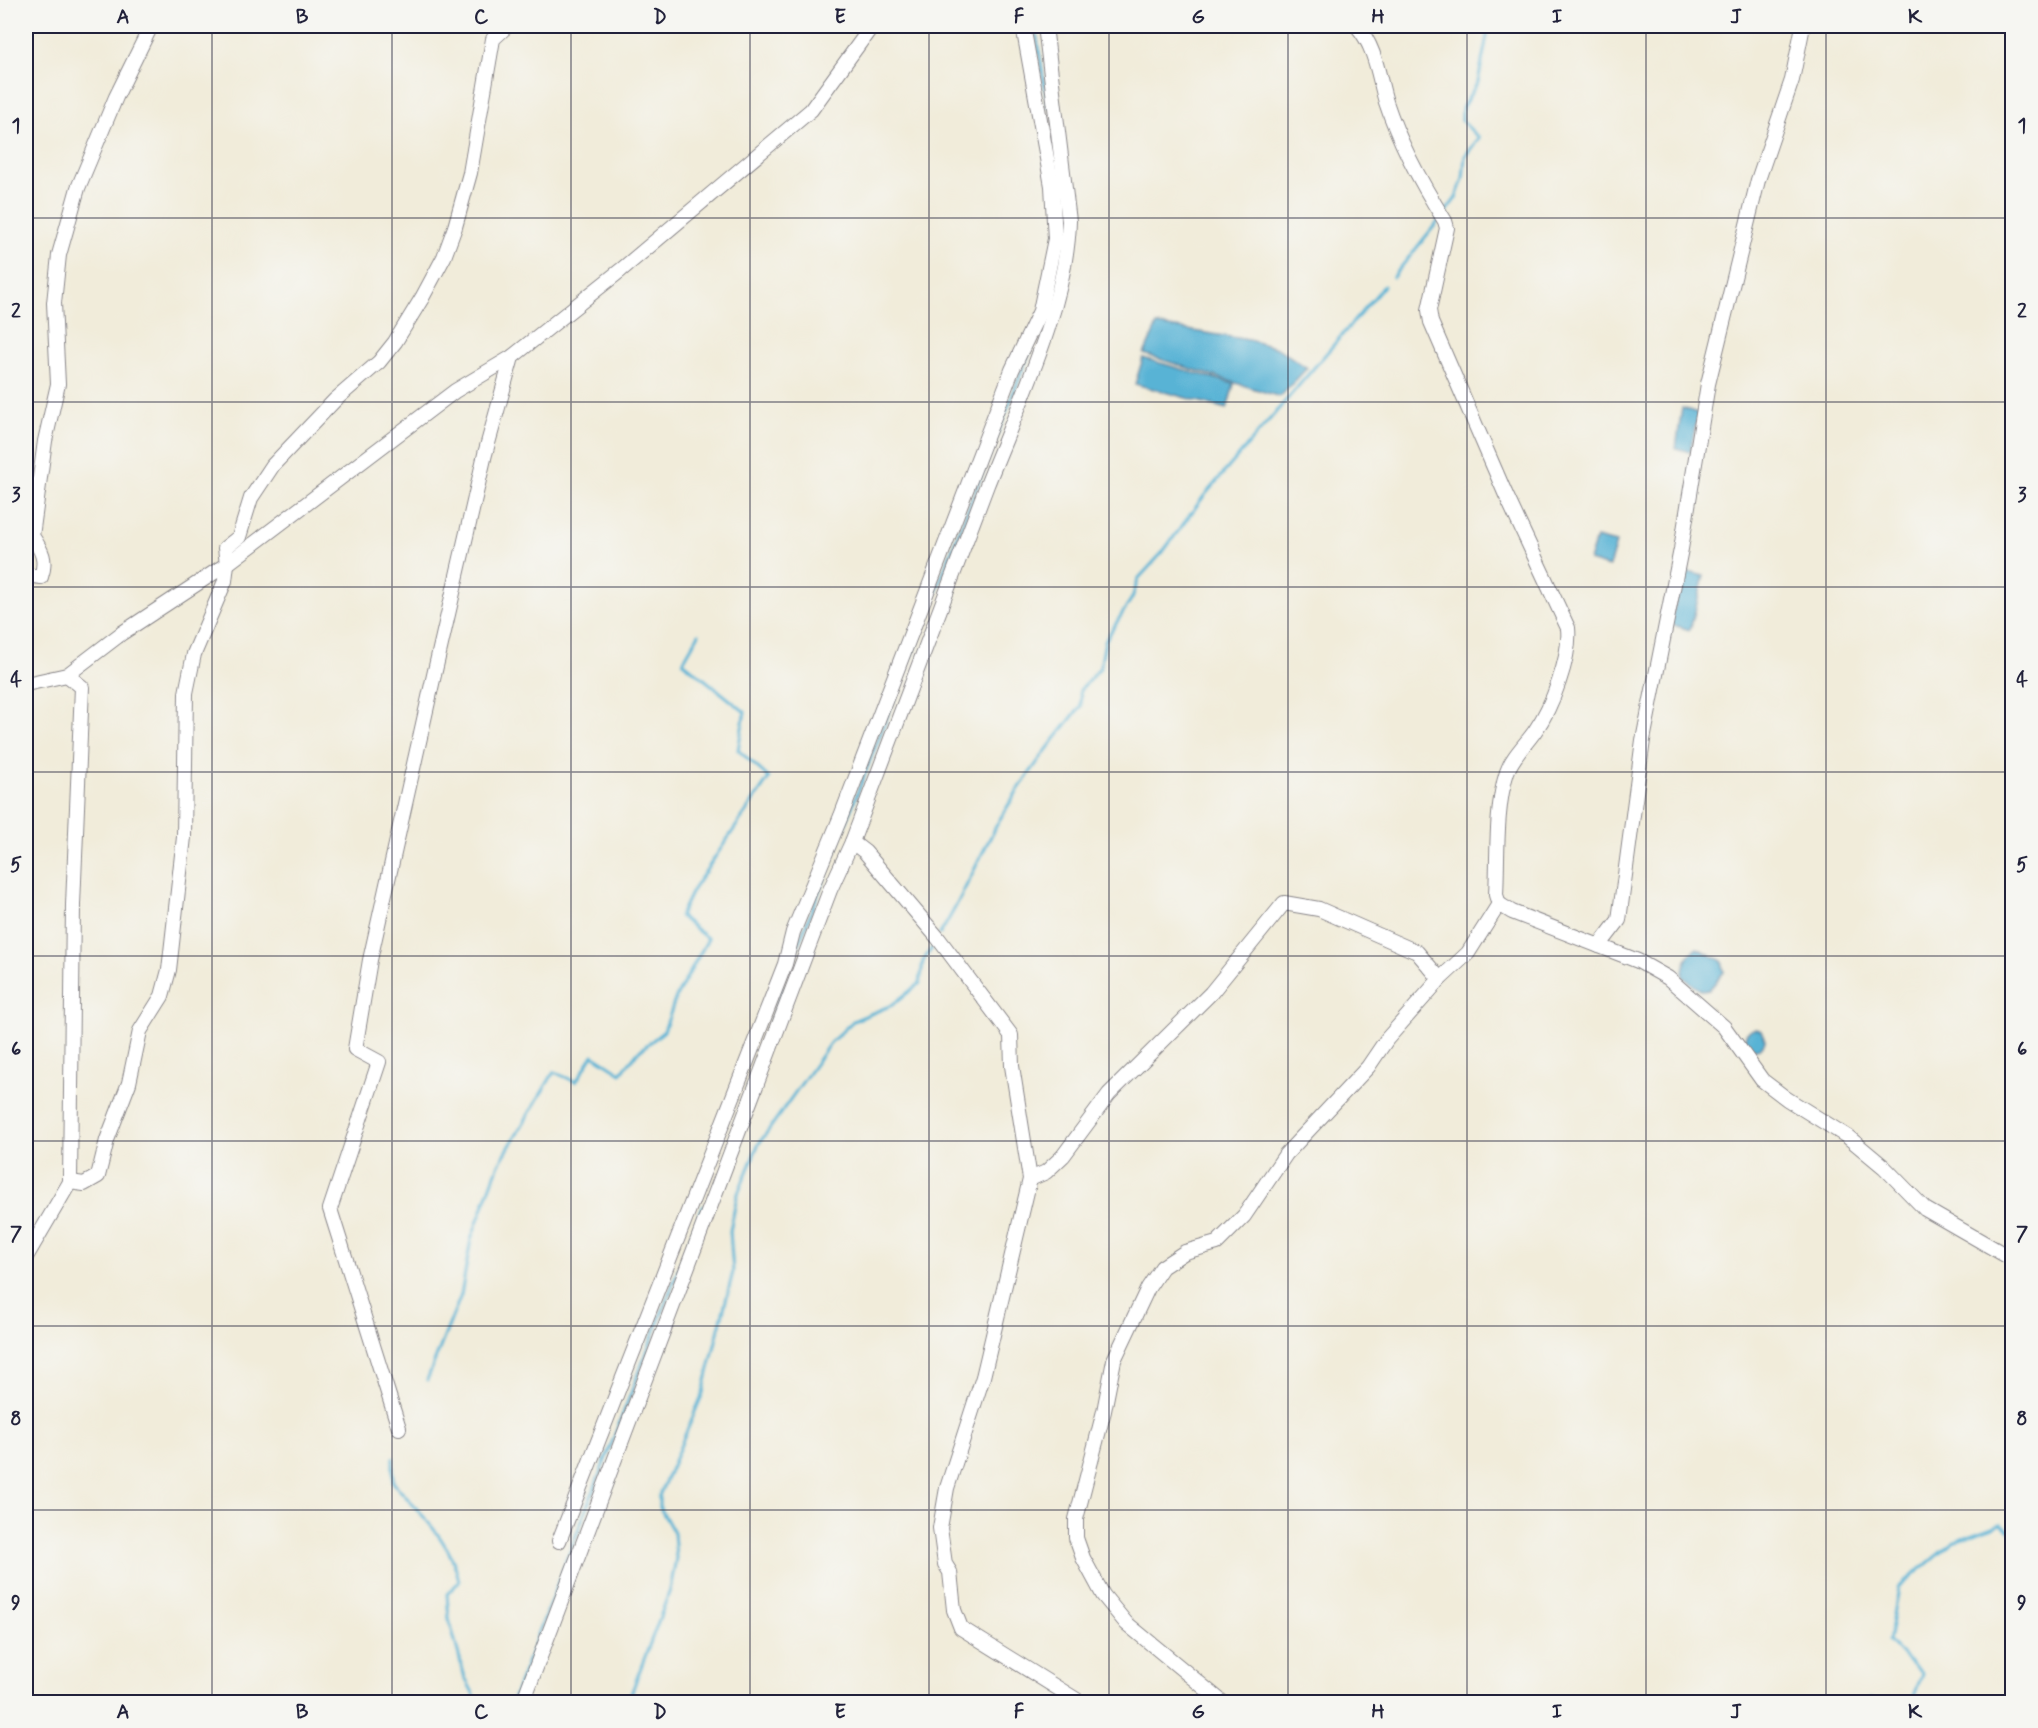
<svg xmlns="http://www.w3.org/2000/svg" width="2038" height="1728" viewBox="0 0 2038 1728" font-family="Mynerve,sans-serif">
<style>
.water{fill:#58b3d5;stroke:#3d6a88;stroke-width:1.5}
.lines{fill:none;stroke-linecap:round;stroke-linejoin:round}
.stream{stroke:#58b3d5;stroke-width:3}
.minor-casing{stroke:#8a878a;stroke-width:16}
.minor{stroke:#fff;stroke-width:14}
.grid{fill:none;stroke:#22223b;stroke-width:1.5;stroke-opacity:0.55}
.neatline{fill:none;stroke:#22223b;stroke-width:2}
.grid-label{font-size:20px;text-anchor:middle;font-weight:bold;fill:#22223b}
</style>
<rect width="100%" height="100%" fill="#f6f6f2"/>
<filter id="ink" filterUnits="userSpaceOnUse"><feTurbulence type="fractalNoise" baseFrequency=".0167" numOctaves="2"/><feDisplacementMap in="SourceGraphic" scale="12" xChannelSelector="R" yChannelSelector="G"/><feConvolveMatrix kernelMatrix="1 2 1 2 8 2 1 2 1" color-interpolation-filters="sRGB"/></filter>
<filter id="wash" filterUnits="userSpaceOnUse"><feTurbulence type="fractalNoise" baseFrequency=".008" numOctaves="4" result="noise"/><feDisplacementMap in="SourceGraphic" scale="24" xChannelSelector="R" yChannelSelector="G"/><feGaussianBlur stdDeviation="1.35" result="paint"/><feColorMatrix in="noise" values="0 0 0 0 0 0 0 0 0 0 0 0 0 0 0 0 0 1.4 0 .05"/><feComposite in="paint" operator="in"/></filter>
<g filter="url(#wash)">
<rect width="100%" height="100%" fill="#f1ecda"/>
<g class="water">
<path d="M1157,325L1249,340L1277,348L1307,368L1280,397L1144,354Z"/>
<path d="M1143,358L1234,384L1227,409L1135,384Z"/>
<path d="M1682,408L1698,413L1690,452L1676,448Z"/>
<path d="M1596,538L1616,543L1609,567L1589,561Z"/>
<path d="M1684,571L1704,576L1690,630L1670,624Z"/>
<path d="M1697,948L1722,961L1724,972L1709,990L1702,991L1683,977C1682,965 1688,954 1697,948Z"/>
<circle cx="1755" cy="1039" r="10"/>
</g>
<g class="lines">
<g class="stream">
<path d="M1035,26L1048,107"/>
<path d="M1444,214L1456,198L1463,179L1465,156L1479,138L1462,121V108L1478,82L1489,26"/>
<path d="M1393,277L1440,219"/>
<path d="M940,934C963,897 979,857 1000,819C1024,778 1052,742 1081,706L1080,690L1100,668L1105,641L1132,598L1139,578L1162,553L1204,496L1384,286"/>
<path d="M793,958L1036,335"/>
<path d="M748,1088L783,987"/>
<path d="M427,1380L461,1295L471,1239L499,1164L554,1072L576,1082L593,1055L621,1073L637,1053L664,1031L676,997L708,939L680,916L692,891L769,778L738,750L745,712L683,662L699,634"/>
<path d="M393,1458V1482C417,1511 454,1543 459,1582L447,1594L449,1619L465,1678L478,1702"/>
<path d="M512,1702L703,1206"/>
<path d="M628,1702L670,1590L676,1558L674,1533L659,1506V1496L703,1393L733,1272L730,1231L737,1196L758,1145L830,1043L853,1021L892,1005L920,983L923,961L932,948"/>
<path d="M1868,1702L1870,1699L1894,1702"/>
<path d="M1912,1702L1922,1674L1888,1641L1898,1588L1953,1542L2000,1524L2012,1532"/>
</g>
</g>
</g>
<g filter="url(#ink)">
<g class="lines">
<defs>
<g id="minor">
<path d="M1357,26C1376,48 1378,75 1386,102C1400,145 1421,183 1445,221L1447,228L1429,310L1431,322L1505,493L1568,628C1571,657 1552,707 1535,731C1526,744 1512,757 1507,772C1495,808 1498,858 1496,895L1499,904L1512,912L1638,961L1668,978L1724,1027L1762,1080L1787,1099L1848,1137L1884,1167L1925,1209L2012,1259"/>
<path d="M26,575L41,577C47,560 42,551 32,536L45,441L58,384L54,303L59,255L78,188L116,97L151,26"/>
<path d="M26,684L67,675L122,633L227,564L455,391L512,357L621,270L811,110L872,26"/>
<path d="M852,842L865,852L938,938L1011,1035L1012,1066L1030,1179L983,1377L947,1488L940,1528L945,1564L950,1572L954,1610L961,1628L1080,1702"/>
<path d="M1599,946L1619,920L1643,740L1681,549L1708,384L1758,180L1792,80L1803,26"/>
<path d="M1030,1179L1046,1172L1063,1156L1109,1094L1211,993L1284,903L1319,909L1417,952L1440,979"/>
<path d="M70,1182L84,1184L98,1176L107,1140L129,1083L140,1031L162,996L169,970L184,837L186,693L194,654L225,581L227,564L225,548L239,537L251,498L273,465L335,400L379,362L395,342L422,298L444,257L455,227L470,173L493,39L507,26"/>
<path d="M26,1257L70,1182L73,905L82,687L67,675"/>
<path d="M399,1428L330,1209L379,1062L355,1049L370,960L434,675L485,454L512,357"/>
<path d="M559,1541L785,964L793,932L841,816L1012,370L1040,311L1055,239L1052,186L1023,26"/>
<path d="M523,1702L830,890L852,842C896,723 941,604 987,485C1018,406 1067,305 1069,221L1045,26"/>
<path d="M1222,1702L1126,1623L1103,1595L1083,1558L1076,1538V1519L1104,1411L1114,1360L1148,1288L1162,1267L1185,1252L1217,1243L1244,1216L1286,1154L1368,1067L1387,1039L1440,979L1468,953L1499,904"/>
</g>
</defs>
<use href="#minor" class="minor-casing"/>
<use href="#minor" class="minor"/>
</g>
</g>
<path class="grid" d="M212,26V1702M392,26V1702M571,26V1702M750,26V1702M929,26V1702M1109,26V1702M1288,26V1702M1467,26V1702M1646,26V1702M1826,26V1702M26,218H2012M26,402H2012M26,587H2012M26,772H2012M26,956H2012M26,1141H2012M26,1326H2012M26,1510H2012"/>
<rect width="2038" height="1728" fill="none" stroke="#f6f6f2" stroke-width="66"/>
<rect x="33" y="33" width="1972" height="1662" class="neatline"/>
<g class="grid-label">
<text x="123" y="23">A</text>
<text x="302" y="23">B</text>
<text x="481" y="23">C</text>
<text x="660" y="23">D</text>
<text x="840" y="23">E</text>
<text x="1019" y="23">F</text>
<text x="1198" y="23">G</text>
<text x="1378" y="23">H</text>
<text x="1557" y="23">I</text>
<text x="1736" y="23">J</text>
<text x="1915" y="23">K</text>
<text x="16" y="132">1</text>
<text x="2022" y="132">1</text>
<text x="16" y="317">2</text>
<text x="2022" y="317">2</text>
<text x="16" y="501">3</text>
<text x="2022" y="501">3</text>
<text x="16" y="686">4</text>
<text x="2022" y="686">4</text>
<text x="16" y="871">5</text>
<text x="2022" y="871">5</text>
<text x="16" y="1055">6</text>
<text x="2022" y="1055">6</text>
<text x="16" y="1240">7</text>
<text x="2022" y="1240">7</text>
<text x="16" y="1425">8</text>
<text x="2022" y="1425">8</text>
<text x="16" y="1609">9</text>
<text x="2022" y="1609">9</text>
<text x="123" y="1718">A</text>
<text x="302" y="1718">B</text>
<text x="481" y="1718">C</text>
<text x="660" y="1718">D</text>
<text x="840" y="1718">E</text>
<text x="1019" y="1718">F</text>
<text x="1198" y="1718">G</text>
<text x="1378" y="1718">H</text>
<text x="1557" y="1718">I</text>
<text x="1736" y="1718">J</text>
<text x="1915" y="1718">K</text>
</g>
</svg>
